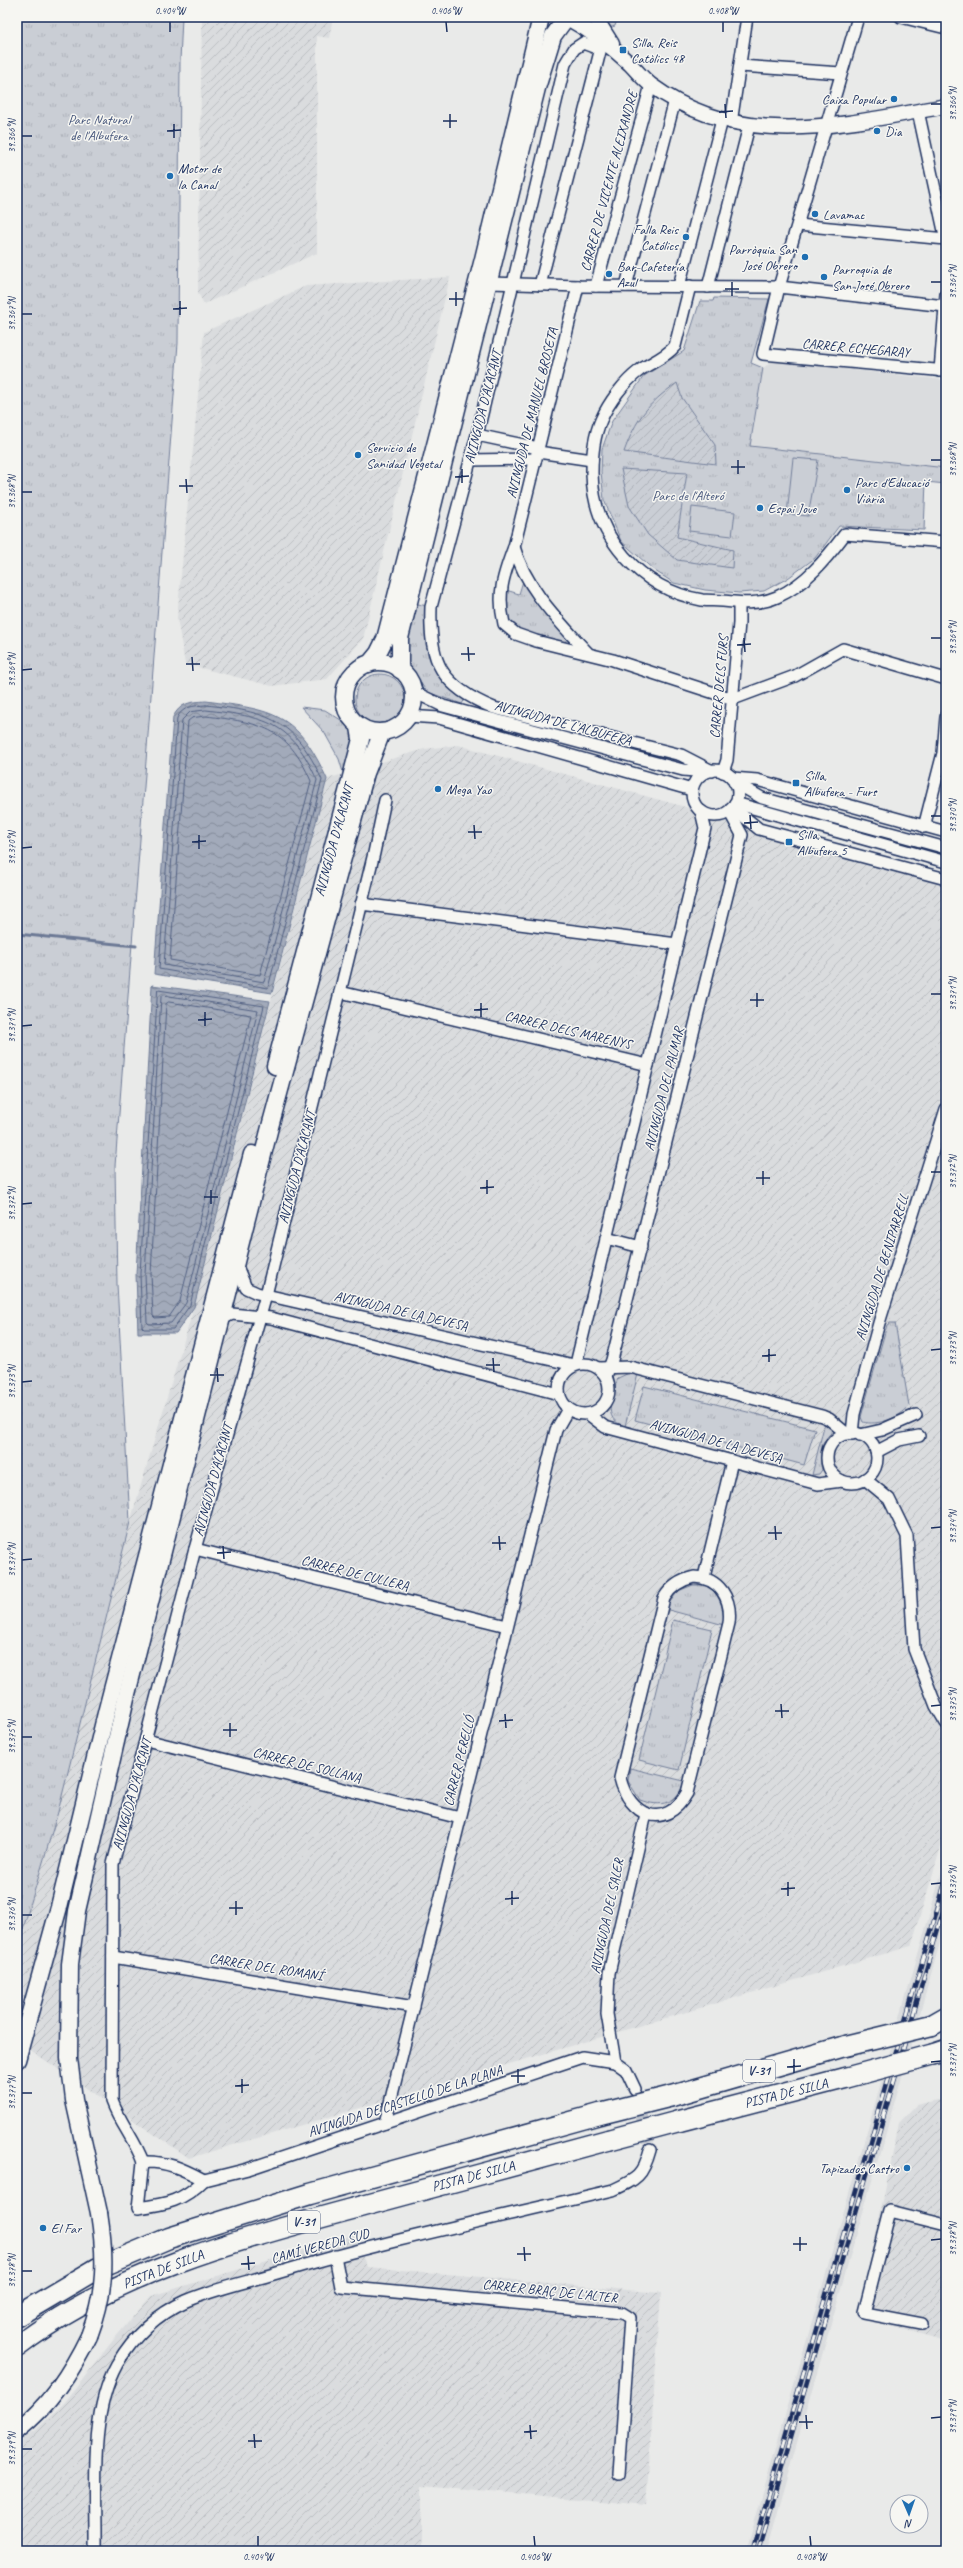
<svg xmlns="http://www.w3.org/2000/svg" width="963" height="2568" viewBox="0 0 963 2568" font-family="Caveat,sans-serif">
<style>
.built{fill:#dadcde}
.industrial{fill:url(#industrial-furrows)}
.grass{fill:url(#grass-tufts);stroke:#727e9a}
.garden{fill:url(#garden-furrows);stroke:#727e9a}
.pitch{fill:#caced5;stroke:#727e9a}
.water{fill:url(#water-waves);stroke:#6c7995}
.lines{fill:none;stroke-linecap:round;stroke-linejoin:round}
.shore{stroke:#516083;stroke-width:1}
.stream{stroke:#6c7995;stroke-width:3}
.minor-tunnel{stroke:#c0c5cd;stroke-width:11;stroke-dasharray:11 5.5;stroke-linecap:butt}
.minor-casing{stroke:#1b2f5e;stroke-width:14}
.tertiary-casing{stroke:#1b2f5e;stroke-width:17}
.secondary-casing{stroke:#1b2f5e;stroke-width:19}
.motorway-casing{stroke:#1b2f5e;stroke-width:23}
.minor{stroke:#f6f6f2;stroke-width:11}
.tertiary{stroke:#f6f6f2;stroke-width:14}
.secondary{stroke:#f6f6f2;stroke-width:16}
.motorway{stroke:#f6f6f2;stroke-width:20}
.rail-casing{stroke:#1b2f5e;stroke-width:4.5}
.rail{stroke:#f6f6f2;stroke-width:3;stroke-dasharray:9;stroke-linecap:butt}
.secondary-bridge-casing{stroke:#1b2f5e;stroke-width:19;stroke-linecap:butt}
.motorway-bridge-casing{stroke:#1b2f5e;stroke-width:23;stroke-linecap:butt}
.secondary-bridge{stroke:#f6f6f2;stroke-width:16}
.motorway-bridge{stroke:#f6f6f2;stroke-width:20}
.ticks{fill:none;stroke:#1b2f5e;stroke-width:1.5}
.poi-dot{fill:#1f6fb2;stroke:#f6f6f2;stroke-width:1.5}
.labels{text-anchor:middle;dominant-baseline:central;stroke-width:3;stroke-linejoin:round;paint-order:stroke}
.shield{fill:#f6f6f2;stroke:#5d6b8a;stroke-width:1}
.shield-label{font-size:13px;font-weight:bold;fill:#1b2f5e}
.poi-label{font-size:14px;fill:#1b2f5e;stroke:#f6f6f2;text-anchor:start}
.park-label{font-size:14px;fill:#47577c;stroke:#f6f6f2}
.street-label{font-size:14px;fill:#1b2f5e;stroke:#f6f6f2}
.neatline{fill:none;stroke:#1b2f5e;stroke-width:1.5}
.ticks-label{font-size:10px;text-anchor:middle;fill:#1b2f5e}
</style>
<defs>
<pattern id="industrial-furrows" width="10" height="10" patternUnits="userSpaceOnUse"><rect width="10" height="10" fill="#dadcde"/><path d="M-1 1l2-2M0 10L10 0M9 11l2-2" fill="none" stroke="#babdc1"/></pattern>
<pattern id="grass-tufts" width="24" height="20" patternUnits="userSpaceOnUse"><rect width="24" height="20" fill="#caced5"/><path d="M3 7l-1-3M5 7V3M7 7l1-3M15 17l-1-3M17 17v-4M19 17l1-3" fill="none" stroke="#adb1b9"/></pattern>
<pattern id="garden-furrows" width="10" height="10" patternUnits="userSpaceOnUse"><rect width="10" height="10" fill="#caced5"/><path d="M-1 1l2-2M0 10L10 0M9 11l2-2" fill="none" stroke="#adb1b9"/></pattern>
<pattern id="water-waves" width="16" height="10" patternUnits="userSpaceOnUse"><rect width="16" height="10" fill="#a2aaba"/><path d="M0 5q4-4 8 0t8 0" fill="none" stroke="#838b9a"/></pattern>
</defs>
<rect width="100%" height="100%" fill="#e9eae9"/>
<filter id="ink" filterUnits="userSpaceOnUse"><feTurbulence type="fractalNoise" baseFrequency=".025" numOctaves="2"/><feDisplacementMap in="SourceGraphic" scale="8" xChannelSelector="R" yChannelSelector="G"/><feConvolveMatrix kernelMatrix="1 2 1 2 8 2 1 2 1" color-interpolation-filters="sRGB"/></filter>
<g filter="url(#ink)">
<g class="built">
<path d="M773,361L946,380V469L750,447L763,368Z"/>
<path d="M946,1857V1922L766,2551H746Z"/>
</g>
<g class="industrial">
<path d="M202,17H333L329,38L317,36V253L204,304L198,293Z"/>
<path d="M450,277L363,639L327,679L272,686L185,664L177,618L204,332L306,286Z"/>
<path d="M458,745L946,878V1830L911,1946L189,2158L17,2041V1949L58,1812L130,1522L194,1307L327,779L424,749Z"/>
<path d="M946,2098V2341L859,2317L899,2123L916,2105Z"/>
<path d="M353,2235L367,2267L661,2293L646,2505L422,2485V2551H17V2442L36,2430L65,2402L114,2339L151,2296Z"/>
</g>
<g class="grass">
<path d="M17,17H182L180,61L178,343L115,1166L117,1284L130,1522L58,1812L17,1949Z"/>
<path d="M599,17H618L615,26L604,30Z"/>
<path d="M714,298L769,299L751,363L763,368L750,446L946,468V484L926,482L924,530L839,526L815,558L788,578L764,591L739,593L705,590L674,583L655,571L621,541L604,500L601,472L602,449L612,421L644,376L684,351L700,301H713Z"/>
<path d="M523,581L537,603L568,637L564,644L519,632L506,619V590L519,594Z"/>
<path d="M418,604L427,606C419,653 437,666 465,699L462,704L427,692L408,665L405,647Z"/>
<circle cx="380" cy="699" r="25"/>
<path d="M301,707L325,710L341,720L353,733L354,749L345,779L339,759L324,732Z"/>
<path d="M890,1323H895L909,1406C900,1418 877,1426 863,1422L861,1417L887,1325Z"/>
<path d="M629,1373L638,1374L625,1426C601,1420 612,1395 618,1378Z"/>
<path d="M644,1386L815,1429L804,1465L635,1420Z"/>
<path d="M825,1422L832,1426L831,1433C820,1443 819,1456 822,1470L819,1474L812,1475Z"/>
<path d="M693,1585H706C720,1594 724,1608 724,1625L665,1609L678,1591Z"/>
<path d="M673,1620L712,1629L679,1770L639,1760Z"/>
<path d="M630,1768L684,1781C678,1804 661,1808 640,1800L628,1781Z"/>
</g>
<g class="garden">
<path d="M677,383L682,398L715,445L716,464L624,452C636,419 647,404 677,383Z"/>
<path d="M621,469L687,473L677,537L733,550L732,568L677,560L648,535L629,506Z"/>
</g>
<g class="pitch">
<path d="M793,458L818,460L808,516L787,514Z"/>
<path d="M692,507L735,512L732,536L689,531Z"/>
</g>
<g class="water">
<path d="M206,701C274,710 297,713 327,779L272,993L154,974L173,717C181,702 191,702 206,701Z"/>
<path d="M152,985L270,1001L194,1307L176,1333H138L136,1274Z"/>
</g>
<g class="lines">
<g class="shore">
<path d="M206,705C268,712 295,719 322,780L268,988L159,969L177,718C183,706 193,706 206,705Z"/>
<path d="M206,710C265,717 291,721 317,780L264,982L164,965L182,720L190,712Z"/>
<path d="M206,716C260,723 287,726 311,781L260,975L170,960L188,721L192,718Z"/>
<path d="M158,990L264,1006L190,1305L173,1329H144L142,1327L140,1274Z"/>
<path d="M163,995L258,1010L186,1303L171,1323L149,1324L147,1322L145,1274L161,997Z"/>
<path d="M169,1002L251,1015L180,1301L169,1317L155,1318L153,1316L151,1274L166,1004Z"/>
</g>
<path class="stream" d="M17,934L136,946"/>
<path class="minor-tunnel" d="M637,2100L650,2150"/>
<defs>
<g id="minor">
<path d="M858,17L779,287L763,354L946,371"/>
<path d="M901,17L946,28"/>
<path d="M599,49L583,43L574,49L565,64L477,435L431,607C429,663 441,686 494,708L681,755L712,771"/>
<path d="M740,66L841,73"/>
<path d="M918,111L946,240"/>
<path d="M731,123L747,17"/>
<path d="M798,225L946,239"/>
<path d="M490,283L578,286L779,287L945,306"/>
<path d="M540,285L602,44"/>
<path d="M578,286L514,547C503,576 497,594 504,624L516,634L536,641L613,660L733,699L795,676L843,649L946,679"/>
<path d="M596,286L651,85"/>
<path d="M626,286L675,100"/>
<path d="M679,286L722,120"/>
<path d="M690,286L675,346C666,357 652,362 640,370C624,382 609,402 601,420C594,436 592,457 592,473C593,536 640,589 702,600C709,601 716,600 723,601C741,603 759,605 777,597C806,584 826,559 845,534L946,542"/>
<path d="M708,287L749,126"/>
<path d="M940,371L946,294"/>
<path d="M477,435L538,448"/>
<path d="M538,452L592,460"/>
<path d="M470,460L536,459"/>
<path d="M514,547C526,589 559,621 587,652"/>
<path d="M414,692L443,706L683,770L707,772"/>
<path d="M408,716L439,718L692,790"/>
<circle cx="715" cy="793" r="23"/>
<path d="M723,772L727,760L739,623V604"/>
<path d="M732,778L757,780L946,832"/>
<path d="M734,782L762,798L946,848"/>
<path d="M735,803L946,862"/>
<path d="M732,807L759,829L946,879"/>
<path d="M924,827L943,753L946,717"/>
<path d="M361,904L677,944"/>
<path d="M340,992L648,1065"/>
<path d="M606,1238L641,1247"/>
<path d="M236,1264L246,1288L257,1293L574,1365"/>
<path d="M222,1319L232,1314L271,1318L559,1394"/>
<circle cx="584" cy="1389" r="25"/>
<path d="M576,1364L705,828L701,811"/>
<path d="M599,1368L630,1367L822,1416L829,1419L847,1434"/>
<path d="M606,1376L612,1360L742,835L729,811"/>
<path d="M588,1414L605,1427L732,1461L818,1484L842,1481"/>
<circle cx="852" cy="1458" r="25"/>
<path d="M852,1434L854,1414L879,1323L946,1109"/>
<path d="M860,1435L882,1430L916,1415"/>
<path d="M876,1452L899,1440L919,1436"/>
<path d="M865,1479L889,1499L907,1536L914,1649L936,1706L946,1723"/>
<path d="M195,1549L507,1626"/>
<path d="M694,1577C720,1578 732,1599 729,1623L687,1793C665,1832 629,1816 620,1778L664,1598C671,1586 681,1580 694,1577Z"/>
<path d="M704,1577L732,1461"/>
<path d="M146,1740L460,1818"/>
<path d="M113,1957L414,2007"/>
<path d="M635,2089L626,2070L615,2062L607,2014L609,1973L646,1814"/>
<path d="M385,2123L556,1430L568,1409"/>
<path d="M143,2162C135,2140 120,2123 112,2101L113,1864L195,1549L266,1295L374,853L385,800"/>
<path d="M143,2162C167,2161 183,2169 204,2180C183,2201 167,2204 138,2208Z"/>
<path d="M204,2180L248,2169L582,2057L615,2062"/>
<path d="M335,2256L341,2287L622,2313L630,2318L619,2475"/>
<path d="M922,2324L864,2313L890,2211L946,2225"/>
<path d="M96,2551C97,2493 88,2416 117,2364C133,2337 157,2314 186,2301C214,2289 247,2282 277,2273C387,2240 501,2217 613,2190C637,2179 643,2176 650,2150"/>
</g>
<g id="tertiary">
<path d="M595,17L612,44"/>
<path d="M569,19C591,31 612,47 630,64C637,71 643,79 651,85C742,152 845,124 946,106"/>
</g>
<g id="secondary">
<circle cx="379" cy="697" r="35"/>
<path d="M369,664L378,653L385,639L483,259L541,17"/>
<path d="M400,670V638L537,88L553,36L564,21"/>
<path d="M275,1066L361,739L359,727"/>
<path d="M17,2060L59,1907L107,1709L252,1154"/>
<path d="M99,2213L74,2100L69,2058L70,1964L77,1911L126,1698L271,1123L366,773L382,732"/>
<path d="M17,2431C50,2405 71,2373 89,2336"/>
</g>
<g id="motorway">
<path d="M932,2025L946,2017"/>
<path d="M934,2054L946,2050"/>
<path d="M672,2096L845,2046"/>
<path d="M679,2121L845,2078"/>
<path d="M17,2316L98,2268L169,2238L310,2194L600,2114"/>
<path d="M17,2347C115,2271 245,2238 363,2206C445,2184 526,2162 608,2140"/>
</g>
</defs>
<use href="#minor" class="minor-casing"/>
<use href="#tertiary" class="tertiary-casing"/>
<use href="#secondary" class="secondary-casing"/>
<use href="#motorway" class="motorway-casing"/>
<use href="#minor" class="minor"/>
<use href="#tertiary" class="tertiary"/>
<use href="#secondary" class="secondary"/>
<use href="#motorway" class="motorway"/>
<defs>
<g id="rail">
<path d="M752,2551L946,1879"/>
<path d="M758,2551L946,1901"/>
</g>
</defs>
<use href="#rail" class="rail-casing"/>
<use href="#rail" class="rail"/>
<defs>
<path id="secondary-bridge" d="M89,2336C106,2292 106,2258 99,2213"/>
<g id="motorway-bridge">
<path d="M845,2046L932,2025"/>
<path d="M845,2078L934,2054"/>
<path d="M600,2114L672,2096"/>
<path d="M608,2140L679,2121"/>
</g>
</defs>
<use href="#secondary-bridge" class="secondary-bridge-casing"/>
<use href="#motorway-bridge" class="motorway-bridge-casing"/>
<use href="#secondary-bridge" class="secondary-bridge"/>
<use href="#motorway-bridge" class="motorway-bridge"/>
</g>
</g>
<path class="ticks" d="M170,22V32M446,22L447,32M723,22V32M725,104L726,118M931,104H941M719,112L733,111M450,114V128M443,121H457M174,124V138M167,131L181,130M22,136H32M732,282V296M931,282H941M725,289H739M456,292V306M449,299H463M180,301V315M173,309L187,308M22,314H32M738,460V474M931,460H941M731,467H745M462,469V483M455,477L469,476M186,479L187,493M179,486H193M22,492H32M744,638L745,652M931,638H941M737,645L751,644M468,647L469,661M461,654H475M192,657L193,671M186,664H200M22,670L32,669M750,815L751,829M931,816H941M744,823L758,822M474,825L475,839M468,832H482M199,835V849M192,842L206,841M22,848L32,847M757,993V1007M931,994H941M750,1000H764M481,1003V1017M474,1010L488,1009M205,1012V1026M198,1020L212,1019M22,1026L32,1025M763,1171V1185M931,1172H941M756,1178H770M487,1180V1194M480,1188L494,1187M211,1190V1204M204,1197H218M22,1204L32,1203M769,1349V1362M931,1350L941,1349M762,1356L776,1355M493,1358L494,1372M486,1365H500M217,1368L218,1382M210,1375H224M22,1382L32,1381M775,1526L776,1540M931,1528L941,1527M768,1533H782M499,1536L500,1550M492,1543H506M223,1546L224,1559M217,1553L231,1552M22,1560L32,1559M781,1704L782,1718M931,1706L941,1705M775,1711H789M505,1714L506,1728M499,1721L513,1720M230,1723V1737M223,1730H237M22,1737H32M788,1882V1896M931,1884L941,1883M781,1889L795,1888M512,1891V1905M505,1899L519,1898M236,1901V1915M229,1908H243M22,1915H32M794,2059V2073M931,2062L941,2061M787,2067L801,2066M518,2069V2083M511,2076H525M242,2079V2093M235,2086L249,2085M22,2093H32M800,2237V2251M931,2240L941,2239M793,2244H807M524,2247L525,2261M517,2254H531M248,2256L249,2270M241,2264L255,2263M22,2271H32M806,2415L807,2429M931,2418L941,2417M799,2422H813M530,2425L531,2439M524,2432L537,2431M254,2434L255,2448M248,2441H262M22,2449H32M258,2536V2546M534,2536L535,2546M810,2536L811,2546"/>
<g class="poi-dot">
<rect x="619" y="46" width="8" height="8" rx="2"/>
<circle cx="894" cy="99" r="4"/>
<circle cx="877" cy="131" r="4"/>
<circle cx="170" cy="176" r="4"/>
<circle cx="815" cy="214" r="4"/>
<circle cx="686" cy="237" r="4"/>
<circle cx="805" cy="257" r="4"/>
<circle cx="609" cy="274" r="4"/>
<circle cx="824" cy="277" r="4"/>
<circle cx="358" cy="455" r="4"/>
<circle cx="847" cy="490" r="4"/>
<circle cx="760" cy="508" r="4"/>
<rect x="792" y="779" width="8" height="8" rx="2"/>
<circle cx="438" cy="789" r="4"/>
<rect x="785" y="838" width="8" height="8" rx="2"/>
<circle cx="907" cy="2168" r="4"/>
<circle cx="43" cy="2228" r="4"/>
</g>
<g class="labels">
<g class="shield">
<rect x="743" y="2060" width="32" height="22" rx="3"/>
<rect x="288" y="2211" width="32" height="22" rx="3"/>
</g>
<g class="shield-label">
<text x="759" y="2071">V-31</text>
<text x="304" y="2222">V-31</text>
</g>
<g class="poi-label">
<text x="631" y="42">Silla, Reis<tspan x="631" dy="16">Catòlics 48</tspan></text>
<text x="886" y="99" text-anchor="end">Caixa Popular</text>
<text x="885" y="131">Dia</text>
<text x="178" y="168">Motor de<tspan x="178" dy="16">la Canal</tspan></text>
<text x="823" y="214">Lavamac</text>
<text x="678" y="229" text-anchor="end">Falla Reis<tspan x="678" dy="16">Católics</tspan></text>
<text x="797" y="249" text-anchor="end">Parròquia San<tspan x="797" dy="16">José Obrero</tspan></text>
<text x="617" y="266">Bar-Cafetería<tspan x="617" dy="16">Azul</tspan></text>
<text x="832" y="269">Parroquia de<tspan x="832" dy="16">San José Obrero</tspan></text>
<text x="366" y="447">Servicio de<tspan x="366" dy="16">Sanidad Vegetal</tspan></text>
<text x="855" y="482">Parc d'Educació<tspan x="855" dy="16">Viària</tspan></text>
<text x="768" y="508">Espai Jove</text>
<text x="804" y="775">Silla,<tspan x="804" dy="16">Albufera - Furs</tspan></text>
<text x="446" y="789">Mega Yao</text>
<text x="797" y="834">Silla,<tspan x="797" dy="16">Albufera 5</tspan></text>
<text x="899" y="2168" text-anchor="end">Tapizados Castro</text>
<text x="51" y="2228">El Far</text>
</g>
<g class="park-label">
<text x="99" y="119">Parc Natural<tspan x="99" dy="16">de l'Albufera</tspan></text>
<text x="688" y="495">Parc de l'Alteró</text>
</g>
<g class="street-label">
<text transform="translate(609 181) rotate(-75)">CARRER DE VICENTE ALEIXANDRE</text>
<text transform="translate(856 348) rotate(5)">CARRER ECHEGARAY</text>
<text transform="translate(483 407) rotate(-76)">AVINGUDA D'ALACANT</text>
<text transform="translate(532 413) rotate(-76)">AVINGUDA DE MANUEL BROSETA</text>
<text transform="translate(719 687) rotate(-85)">CARRER DELS FURS</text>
<text transform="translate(563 723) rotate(15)">AVINGUDA DE L'ALBUFERA</text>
<text transform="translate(334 840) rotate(-75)">AVINGUDA D'ALACANT</text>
<text transform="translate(568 1030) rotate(13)">CARRER DELS MARENYS</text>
<text transform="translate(664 1089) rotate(-76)">AVINGUDA DEL PALMAR</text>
<text transform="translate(297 1167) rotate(-76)">AVINGUDA D'ALACANT</text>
<text transform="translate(882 1267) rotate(-73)">AVINGUDA DE BENIPARRELL</text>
<text transform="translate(401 1311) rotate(13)">AVINGUDA DE LA DEVESA</text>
<text transform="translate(716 1441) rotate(15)">AVINGUDA DE LA DEVESA</text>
<text transform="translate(213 1480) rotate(-75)">AVINGUDA D'ALACANT</text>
<text transform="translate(355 1573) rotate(14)">CARRER DE CULLERA</text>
<text transform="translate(459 1761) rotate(-76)">CARRER PERELLÓ</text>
<text transform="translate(307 1765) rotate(14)">CARRER DE SOLLANA</text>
<text transform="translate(132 1794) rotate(-75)">AVINGUDA D'ALACANT</text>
<text transform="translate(607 1916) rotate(-78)">AVINGUDA DEL SALER</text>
<text transform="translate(266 1967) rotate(9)">CARRER DEL ROMANÍ</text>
<text transform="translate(786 2093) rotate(-14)">PISTA DE SILLA</text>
<text transform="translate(405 2101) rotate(-18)">AVINGUDA DE CASTELLÓ DE LA PLANA</text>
<text transform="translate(473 2176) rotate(-15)">PISTA DE SILLA</text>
<text transform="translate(320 2246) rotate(-15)">CAMÍ VEREDA SUD</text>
<text transform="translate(163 2269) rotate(-21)">PISTA DE SILLA</text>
<text transform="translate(550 2291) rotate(6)">CARRER BRAÇ DE L'ALTER</text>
</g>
</g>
<rect width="963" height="2568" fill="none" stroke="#f6f6f2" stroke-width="44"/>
<g transform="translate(909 2514) rotate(178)"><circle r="19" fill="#f6f6f2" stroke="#9ea6b7"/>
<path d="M0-3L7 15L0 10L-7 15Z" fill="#1f6fb2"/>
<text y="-6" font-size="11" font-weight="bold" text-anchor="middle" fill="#1b2f5e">N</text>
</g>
<rect x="22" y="22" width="919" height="2524" class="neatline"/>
<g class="ticks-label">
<text x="170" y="14">0.404°W</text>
<text x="446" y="14">0.406°W</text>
<text x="723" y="14">0.408°W</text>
<text transform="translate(952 104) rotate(-90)" y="4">39.366°N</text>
<text transform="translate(11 136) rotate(-90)" y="4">39.366°N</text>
<text transform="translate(952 282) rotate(-90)" y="4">39.367°N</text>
<text transform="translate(11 314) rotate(-90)" y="4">39.367°N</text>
<text transform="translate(952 460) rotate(-90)" y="4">39.368°N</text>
<text transform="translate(11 492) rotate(-90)" y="4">39.368°N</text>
<text transform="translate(952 638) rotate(-90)" y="4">39.369°N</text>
<text transform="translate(11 670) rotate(-90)" y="4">39.369°N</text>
<text transform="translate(952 816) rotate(-90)" y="4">39.370°N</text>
<text transform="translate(11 848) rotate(-90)" y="4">39.370°N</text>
<text transform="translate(952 994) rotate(-90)" y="4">39.371°N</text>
<text transform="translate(11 1026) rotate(-90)" y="4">39.371°N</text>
<text transform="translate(952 1172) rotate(-90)" y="4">39.372°N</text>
<text transform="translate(11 1204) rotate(-90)" y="4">39.372°N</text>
<text transform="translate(952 1349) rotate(-90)" y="4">39.373°N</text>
<text transform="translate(11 1382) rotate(-90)" y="4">39.373°N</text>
<text transform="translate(952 1527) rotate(-90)" y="4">39.374°N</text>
<text transform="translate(11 1560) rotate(-90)" y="4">39.374°N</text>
<text transform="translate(952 1705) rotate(-90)" y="4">39.375°N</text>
<text transform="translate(11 1737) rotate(-90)" y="4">39.375°N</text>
<text transform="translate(952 1883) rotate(-90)" y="4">39.376°N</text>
<text transform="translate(11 1915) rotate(-90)" y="4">39.376°N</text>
<text transform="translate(952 2061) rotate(-90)" y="4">39.377°N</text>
<text transform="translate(11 2093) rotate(-90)" y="4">39.377°N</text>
<text transform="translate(952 2239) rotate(-90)" y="4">39.378°N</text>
<text transform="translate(11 2271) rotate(-90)" y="4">39.378°N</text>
<text transform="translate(952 2417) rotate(-90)" y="4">39.379°N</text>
<text transform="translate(11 2449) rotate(-90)" y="4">39.379°N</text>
<text x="258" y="2560">0.404°W</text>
<text x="535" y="2560">0.406°W</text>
<text x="811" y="2560">0.408°W</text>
</g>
</svg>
